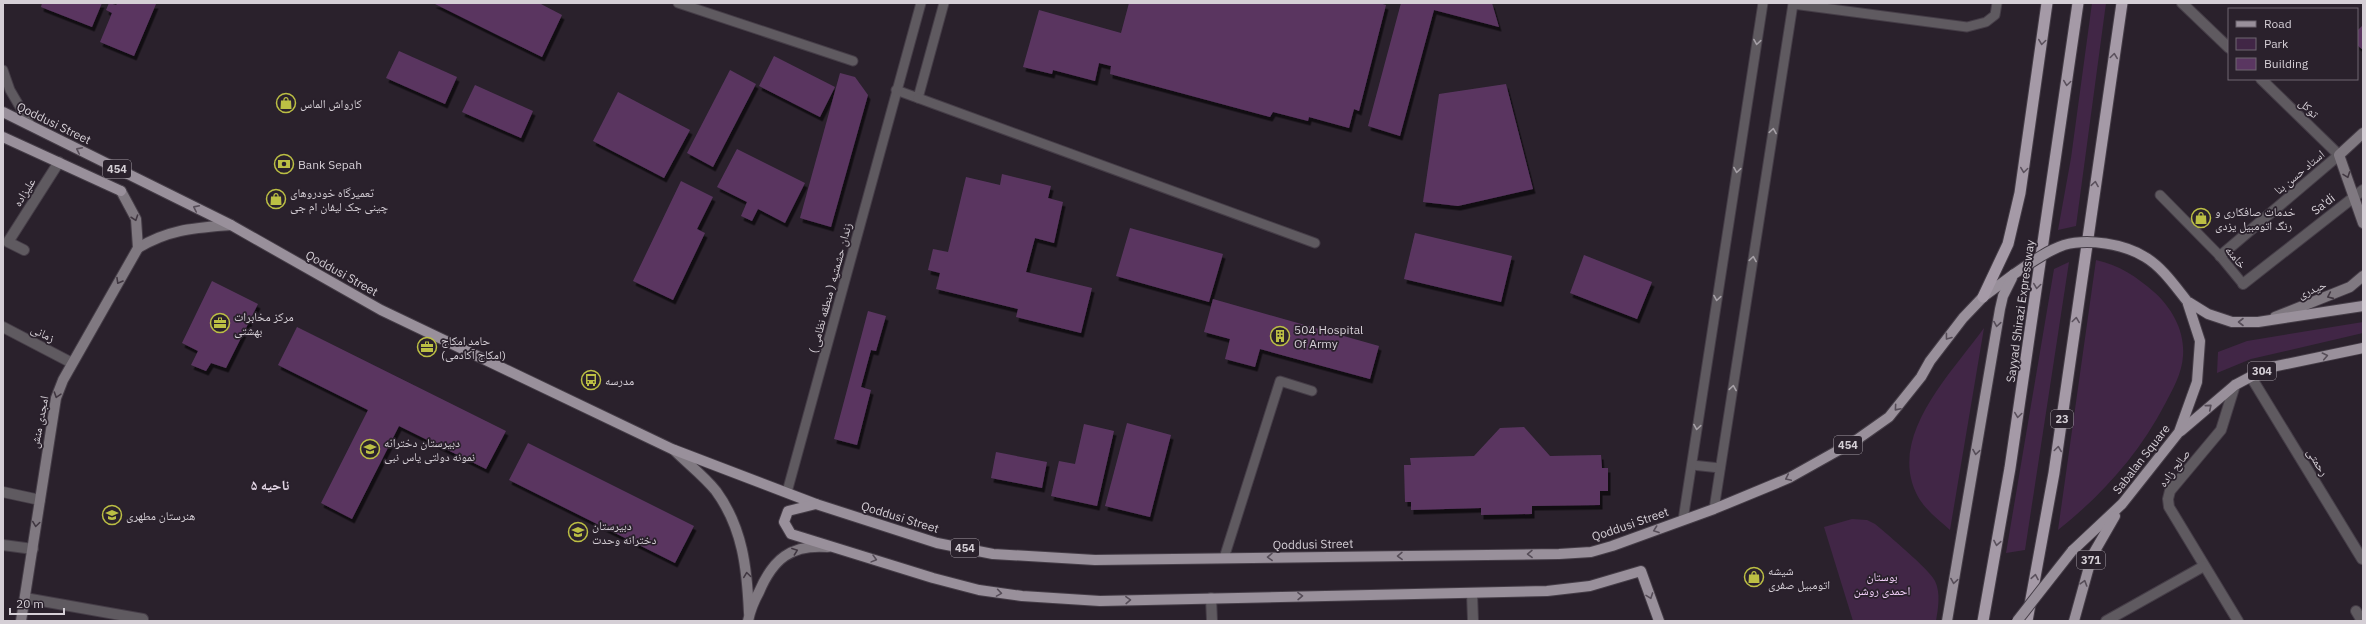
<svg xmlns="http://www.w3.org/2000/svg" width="2366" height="624" viewBox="0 0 2366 624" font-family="'IBM Plex Sans','Noto Naskh Arabic',sans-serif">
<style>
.green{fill:#412646}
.building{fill:#5a3661;filter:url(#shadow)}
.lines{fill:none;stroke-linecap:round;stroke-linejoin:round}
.service-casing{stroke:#453d47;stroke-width:11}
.minor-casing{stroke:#453d47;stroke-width:12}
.secondary-casing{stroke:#453d47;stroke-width:12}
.primary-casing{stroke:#453d47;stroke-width:12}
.trunk-casing{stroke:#453d47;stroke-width:13}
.service{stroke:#5f5a60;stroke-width:9}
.minor{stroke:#5f5a60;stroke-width:10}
.secondary{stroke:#807981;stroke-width:10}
.primary{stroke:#99909b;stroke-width:10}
.trunk{stroke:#a59aa7;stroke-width:11}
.primary-bridge-casing{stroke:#453d47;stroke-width:12;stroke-linecap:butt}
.primary-bridge{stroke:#99909b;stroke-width:10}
.oneway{stroke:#a6a0a7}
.oneway2{stroke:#5b515d}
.oneway3{stroke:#564d58}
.oneway4{stroke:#403741}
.labels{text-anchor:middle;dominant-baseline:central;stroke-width:3.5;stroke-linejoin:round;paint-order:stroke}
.shield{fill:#2a212c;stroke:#a29ba3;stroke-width:1}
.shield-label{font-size:11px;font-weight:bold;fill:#d5cfd6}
.poi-label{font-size:12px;fill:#d5cfd6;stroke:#2a212c;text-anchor:start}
.street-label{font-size:12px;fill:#d5cfd6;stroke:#2a212c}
.park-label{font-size:12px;fill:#f3d0fa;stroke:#2a212c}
.quarter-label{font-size:14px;font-weight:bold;fill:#e4d7e6;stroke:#2a212c}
</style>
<defs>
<filter id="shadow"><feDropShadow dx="2.5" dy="4.5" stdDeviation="0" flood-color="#0009"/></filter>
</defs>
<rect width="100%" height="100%" fill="#2a212c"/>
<g class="green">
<path d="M2092,3H2106L2076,226L2058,230L2071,158Z"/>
<path d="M2096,260C2119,265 2137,277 2154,292C2172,308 2185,331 2183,356C2182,373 2173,389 2165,404C2139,454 2102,495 2058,530Z"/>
<path d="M2069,262L2025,550L2006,553L2054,269Z"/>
<path d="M2363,322V333L2251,359L2217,373L2218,352L2247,341Z"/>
<path d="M1984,328L1950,530C1940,521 1928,512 1920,500C1883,440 1951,374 1984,328Z"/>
<path d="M1852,519L1867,520L1875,524C1888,535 1929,569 1935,581C1941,593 1938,609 1936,621H1853L1824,527Z"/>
</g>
<g class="building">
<path d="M42,3H102L92,27L41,7Z"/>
<path d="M109,3L116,5L118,3L156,4L134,56L100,42L112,13L106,10Z"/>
<path d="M433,3H539L562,15L542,57Z"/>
<path d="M1129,3H1379L1386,5L1359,111L1354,109L1349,128L1309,117L1308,121L1273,112L1270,117L1110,74L1111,66L1099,63L1095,81L1053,70L1052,74L1023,67L1039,10L1121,33Z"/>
<path d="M1401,3H1492L1499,27L1434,10L1400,136L1368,126Z"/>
<path d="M2363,25V50L2357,45V31Z"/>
<path d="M399,51L457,77L445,104L386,78Z"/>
<path d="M774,56L835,87L820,117L759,86Z"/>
<path d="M730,70L756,84L713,167L687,153Z"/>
<path d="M840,73L855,77L868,95L831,227L800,218Z"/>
<path d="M1506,84L1533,189L1458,206L1423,202L1439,94Z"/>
<path d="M475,85L533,111L521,138L462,112Z"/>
<path d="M618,92L690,130L664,178L593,141Z"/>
<path d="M737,149L805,183L785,223L758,209L752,221L741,216L747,202L717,187Z"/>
<path d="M1002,174L1051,186L1048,198L1063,202L1054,243L1035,238L1026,272L1092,288L1081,333L1016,317L1018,309L936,289L940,273L928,270L933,249L948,252L966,177L1000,185Z"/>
<path d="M681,181L713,197L697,229L705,233L673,300L633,281Z"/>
<path d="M1130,228L1223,254L1209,302L1116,276Z"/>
<path d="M1415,233L1512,256L1501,302L1404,279Z"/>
<path d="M1584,255L1652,282L1637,319L1570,293Z"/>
<path d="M212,281L258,304L226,368L211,363L206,371L191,365L198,351L182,343Z"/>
<path d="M1213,299L1379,346L1370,379L1260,349L1255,367L1225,359L1230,339L1204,332Z"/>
<path d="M868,311L886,316L876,351L871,350L861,387L871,390L857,445L834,439Z"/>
<path d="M297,327L506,431L486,469L399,426L352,519L321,503L368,410L278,365Z"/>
<path d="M1127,423L1171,435L1150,517L1105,506Z"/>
<path d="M1084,424L1114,431L1097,506L1051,496L1059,461L1075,464Z"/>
<path d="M1524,427L1550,456L1601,455L1602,468H1608V491H1600V505L1532,506V514L1481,515V508L1411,510V502H1405L1404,465H1411L1410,458L1474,456L1500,428Z"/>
<path d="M528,443L694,526L675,563L509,480Z"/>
<path d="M996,452L1047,462L1042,488L991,478Z"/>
</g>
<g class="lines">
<defs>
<g id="service">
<path d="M678,3L853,61"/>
<path d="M3,70L10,90L31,126"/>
<path d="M896,90L918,98L944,3"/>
<path d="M918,98L1315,243"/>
<path d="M2160,195L2220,256L2243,284"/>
<path d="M1692,465L1720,468"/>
<path d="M787,492L921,3"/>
<path d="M1714,509L1793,4L1967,27L1986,22L1995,15L1997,3"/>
<path d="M1683,520L1763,3"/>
<path d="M1224,558L1280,381L1312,391"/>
</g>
<g id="minor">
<path d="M2182,3L2229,48"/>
<path d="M24,250L8,242L59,162"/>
<path d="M2220,256L2339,155L2261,79"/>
<path d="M2243,284L2363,190"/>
<path d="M3,327L72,363"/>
<path d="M2251,377L2362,559"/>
<path d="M2235,385L2221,430L2170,491L2168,499L2169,507L2238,621"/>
<path d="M3,492L40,500"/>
<path d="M3,545L33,549"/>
<path d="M1472,593L1473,621"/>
<path d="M25,598L143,619"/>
<path d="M1211,598L1212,621"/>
<path d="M2356,611L2362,621"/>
<path d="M2106,621L2204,566"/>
</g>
<g id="secondary">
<path d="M2363,133L2339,155L2363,223"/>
<path d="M138,248C169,229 195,228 231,225"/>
<path d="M2275,317L2350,287L2363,276"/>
<path d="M674,450C687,463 704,476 716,491C743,528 747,569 749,613"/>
<path d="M21,621L56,398L63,380L138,248L136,219L121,191"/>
<path d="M748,621C750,611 754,601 759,592C773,559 791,544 828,547"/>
</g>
<g id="primary">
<path d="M3,112L231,225L381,310L672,449L816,504L937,543L993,554L1095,560L1559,554L1591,552L1612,546L1714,509L1789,478L1855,441L1889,417L1921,377L1930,361L1963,318L1983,297L2014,274"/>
<path d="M3,137L121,191"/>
<path d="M2187,301L2208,314L2232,322H2258L2363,306"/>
<path d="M2181,431L2235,385L2267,368L2363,348"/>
<path d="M816,504L788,511L784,522L791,534L933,578L979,590L1022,596L1100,601L1547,591L1590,586L1641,571L1659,621"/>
<path d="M2072,551L2122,504L2179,432L2197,382L2200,341L2187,301"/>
<path d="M1947,621L2000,309L2003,296L2012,278"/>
<path d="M2074,621L2092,556L2115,516"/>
</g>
<g id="trunk">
<path d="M1983,297L2008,244L2020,193L2047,3"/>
<path d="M1983,621L2010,468L2078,3"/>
<path d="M2027,621L2054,473L2122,3"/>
</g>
</defs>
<use href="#service" class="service-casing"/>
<use href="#minor" class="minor-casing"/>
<use href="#secondary" class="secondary-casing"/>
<use href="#primary" class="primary-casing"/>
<use href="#trunk" class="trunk-casing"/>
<use href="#service" class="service"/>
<use href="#minor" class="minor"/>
<use href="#secondary" class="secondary"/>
<use href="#primary" class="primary"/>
<use href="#trunk" class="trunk"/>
<defs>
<g id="primary-bridge">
<path d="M2014,274C2029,264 2046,251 2064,245C2088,238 2124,244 2145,257C2162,267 2175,286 2187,301"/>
<path d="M2017,621L2072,551"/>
</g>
</defs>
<use href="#primary-bridge" class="primary-bridge-casing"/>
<use href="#primary-bridge" class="primary-bridge"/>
</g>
<defs><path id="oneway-chevron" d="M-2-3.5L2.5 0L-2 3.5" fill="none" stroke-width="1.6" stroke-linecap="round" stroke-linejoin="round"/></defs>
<g class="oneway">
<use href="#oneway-chevron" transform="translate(1757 42) rotate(99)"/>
<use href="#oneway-chevron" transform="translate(1773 131) rotate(-81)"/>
<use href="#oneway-chevron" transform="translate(1737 170) rotate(99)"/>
<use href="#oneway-chevron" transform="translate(1753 259) rotate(-81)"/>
<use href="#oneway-chevron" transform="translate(1717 298) rotate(99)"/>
<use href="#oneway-chevron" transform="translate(1733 388) rotate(-81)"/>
<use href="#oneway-chevron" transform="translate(1697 427) rotate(99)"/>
</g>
<g class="oneway2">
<use href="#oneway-chevron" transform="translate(2042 42) rotate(98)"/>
<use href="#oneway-chevron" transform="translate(2114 56) rotate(-82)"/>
<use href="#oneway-chevron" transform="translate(2067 83) rotate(98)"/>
<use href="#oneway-chevron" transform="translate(2024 170) rotate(98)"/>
<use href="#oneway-chevron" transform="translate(2095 184) rotate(-81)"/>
<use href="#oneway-chevron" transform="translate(2037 286) rotate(98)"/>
<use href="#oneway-chevron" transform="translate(2076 320) rotate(-82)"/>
<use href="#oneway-chevron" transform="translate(2018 415) rotate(98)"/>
<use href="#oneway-chevron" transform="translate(2058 449) rotate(-82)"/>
<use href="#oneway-chevron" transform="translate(1997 543) rotate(100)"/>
<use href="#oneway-chevron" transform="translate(2035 577) rotate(-80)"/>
</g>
<g class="oneway3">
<use href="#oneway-chevron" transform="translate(79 150) rotate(-154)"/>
<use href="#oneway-chevron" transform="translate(196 208) rotate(-154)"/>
<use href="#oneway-chevron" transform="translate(2241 322) rotate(-180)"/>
<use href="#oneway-chevron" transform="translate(1997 324) rotate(99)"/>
<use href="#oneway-chevron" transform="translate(1948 337) rotate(127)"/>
<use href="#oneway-chevron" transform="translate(2325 356) rotate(-12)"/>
<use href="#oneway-chevron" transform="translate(2209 407) rotate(-40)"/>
<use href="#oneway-chevron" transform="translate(1897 408) rotate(131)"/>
<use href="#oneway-chevron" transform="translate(1976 452) rotate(99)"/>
<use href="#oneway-chevron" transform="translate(1788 478) rotate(155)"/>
<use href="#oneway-chevron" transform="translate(1656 530) rotate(160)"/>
<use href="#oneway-chevron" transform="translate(1530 554) rotate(179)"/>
<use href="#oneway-chevron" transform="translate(1400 556) rotate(179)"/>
<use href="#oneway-chevron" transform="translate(1270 557) rotate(179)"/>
<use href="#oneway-chevron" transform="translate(874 559) rotate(15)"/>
<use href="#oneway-chevron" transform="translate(1954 581) rotate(99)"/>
<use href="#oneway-chevron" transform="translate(2084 583) rotate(-73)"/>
<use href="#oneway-chevron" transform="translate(999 593) rotate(9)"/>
<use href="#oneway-chevron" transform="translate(1300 596) rotate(-1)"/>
<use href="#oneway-chevron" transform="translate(1650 596) rotate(70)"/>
<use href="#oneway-chevron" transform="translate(1128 600) rotate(-2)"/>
</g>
<g class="oneway4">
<use href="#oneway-chevron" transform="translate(2347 175) rotate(70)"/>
<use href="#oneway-chevron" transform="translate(135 218) rotate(71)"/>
<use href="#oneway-chevron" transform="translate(119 281) rotate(120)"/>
<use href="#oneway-chevron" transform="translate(2330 296) rotate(156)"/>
<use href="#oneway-chevron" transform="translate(57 395) rotate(108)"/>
<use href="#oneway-chevron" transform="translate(36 524) rotate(98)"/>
<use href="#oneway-chevron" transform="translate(795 551) rotate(-20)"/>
<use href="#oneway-chevron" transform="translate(747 575) rotate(-98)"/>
</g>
<defs>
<symbol id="shop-ring" viewBox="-11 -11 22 22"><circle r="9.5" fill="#2a212c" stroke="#bcbf44" stroke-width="1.5"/><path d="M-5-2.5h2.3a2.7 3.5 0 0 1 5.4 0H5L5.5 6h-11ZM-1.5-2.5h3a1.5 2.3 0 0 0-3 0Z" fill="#bcbf44"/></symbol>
<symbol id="bank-ring" viewBox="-11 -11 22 22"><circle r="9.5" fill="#2a212c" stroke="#bcbf44" stroke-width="1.5"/><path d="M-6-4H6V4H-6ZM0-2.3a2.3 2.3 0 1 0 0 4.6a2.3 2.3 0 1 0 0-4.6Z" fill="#bcbf44"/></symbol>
<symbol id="office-ring" viewBox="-11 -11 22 22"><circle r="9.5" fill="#2a212c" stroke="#bcbf44" stroke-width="1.5"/><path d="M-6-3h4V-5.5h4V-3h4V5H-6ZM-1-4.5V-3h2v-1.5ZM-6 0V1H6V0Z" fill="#bcbf44"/></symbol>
<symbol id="building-ring" viewBox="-11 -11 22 22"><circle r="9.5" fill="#2a212c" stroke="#bcbf44" stroke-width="1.5"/><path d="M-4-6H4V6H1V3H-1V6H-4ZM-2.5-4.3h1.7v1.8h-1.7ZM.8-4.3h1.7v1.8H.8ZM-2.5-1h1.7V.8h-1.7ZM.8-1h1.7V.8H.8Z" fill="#bcbf44"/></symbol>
<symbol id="bus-ring" viewBox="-11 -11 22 22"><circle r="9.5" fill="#2a212c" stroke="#bcbf44" stroke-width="1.5"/><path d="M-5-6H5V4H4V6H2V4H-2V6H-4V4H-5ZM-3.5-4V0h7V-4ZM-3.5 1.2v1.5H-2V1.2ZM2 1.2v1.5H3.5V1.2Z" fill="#bcbf44"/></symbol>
<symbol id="school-ring" viewBox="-11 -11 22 22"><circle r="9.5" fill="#2a212c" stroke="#bcbf44" stroke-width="1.5"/><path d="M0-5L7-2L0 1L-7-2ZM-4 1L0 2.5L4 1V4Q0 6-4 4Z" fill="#bcbf44"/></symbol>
</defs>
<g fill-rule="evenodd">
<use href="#shop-ring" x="275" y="92" width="22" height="22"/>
<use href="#bank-ring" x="273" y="153" width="22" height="22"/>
<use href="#shop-ring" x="265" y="188" width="22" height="22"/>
<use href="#shop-ring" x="2190" y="207" width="22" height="22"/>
<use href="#office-ring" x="209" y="312" width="22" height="22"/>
<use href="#building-ring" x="1269" y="325" width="22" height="22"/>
<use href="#office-ring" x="416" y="336" width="22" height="22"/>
<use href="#bus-ring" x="580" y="369" width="22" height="22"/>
<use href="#school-ring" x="359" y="438" width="22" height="22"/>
<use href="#school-ring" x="101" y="504" width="22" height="22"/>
<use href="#school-ring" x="567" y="521" width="22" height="22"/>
<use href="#shop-ring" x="1743" y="566" width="22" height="22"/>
</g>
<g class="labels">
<g class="shield">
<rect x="103" y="160" width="28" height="18" rx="3"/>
<rect x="2248" y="362" width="28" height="18" rx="3"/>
<rect x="2051" y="410" width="22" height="18" rx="3"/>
<rect x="1834" y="436" width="28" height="18" rx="3"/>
<rect x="951" y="539" width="28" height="18" rx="3"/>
<rect x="2077" y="551" width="28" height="18" rx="3"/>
</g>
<g class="shield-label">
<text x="117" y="169">454</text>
<text x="2262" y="371">304</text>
<text x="2062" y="419">23</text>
<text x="1848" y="445">454</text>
<text x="965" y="548">454</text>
<text x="2091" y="560">371</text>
</g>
<g class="poi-label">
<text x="300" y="103">کارواش الماس</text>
<text x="298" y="164">Bank Sepah</text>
<text x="290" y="192">تعمیرگاه خودروهای<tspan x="290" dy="14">چینی جک لیفان ام جی</tspan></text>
<text x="2215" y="211">خدمات صافکاری و<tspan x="2215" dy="14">رنگ اتومبیل یزدی</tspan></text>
<text x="234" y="316">مرکز مخابرات<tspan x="234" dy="14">بهشتی</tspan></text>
<text x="1294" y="329">504 Hospital<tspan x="1294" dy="14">Of Army</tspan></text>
<text x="441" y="340">حامد امکاج<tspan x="441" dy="14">(امکاج آکادمی)</tspan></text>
<text x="605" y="380">مدرسه</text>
<text x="384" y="442">دبیرستان دخترانه<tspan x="384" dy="14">نمونه دولتی یاس نبی</tspan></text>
<text x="126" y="515">هنرستان مطهری</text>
<text x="592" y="525">دبیرستان<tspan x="592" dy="14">دخترانه وحدت</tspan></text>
<text x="1768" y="570">شیشه<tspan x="1768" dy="14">اتومبیل صفری</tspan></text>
</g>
<g class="street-label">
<text transform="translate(2309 108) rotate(44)">توکل</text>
<text transform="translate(54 123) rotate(26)">Qoddusi Street</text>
<text transform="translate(2299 172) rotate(-40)">استاد حسن بنا</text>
<text transform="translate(24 192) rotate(-58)">علیزاده</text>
<text transform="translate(2323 204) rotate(-38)">Sa'di</text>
<text transform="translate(2236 257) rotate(49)">خامنه</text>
<text transform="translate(342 273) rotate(29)">Qoddusi Street</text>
<text transform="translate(830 288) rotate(-75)">زندان حشمتیه ( منطقه نظامی )</text>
<text transform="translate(2312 289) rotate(-22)">حیدری</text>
<text transform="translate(2020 311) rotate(-82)">Sayyad Shirazi Expressway</text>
<text transform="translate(43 333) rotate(27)">زمانی</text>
<text transform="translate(39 422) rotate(-79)">امجدی منش</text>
<text transform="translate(2141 459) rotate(-52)">Sabalan Square</text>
<text transform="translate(2318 462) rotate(59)">رحمتی</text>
<text transform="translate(2174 468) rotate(-53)">صالح زاده</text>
<text transform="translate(900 517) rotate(17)">Qoddusi Street</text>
<text transform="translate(1630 524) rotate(-19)">Qoddusi Street</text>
<text transform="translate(1313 544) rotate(-1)">Qoddusi Street</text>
</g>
<g class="park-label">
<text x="1882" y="576">بوستان<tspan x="1882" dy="14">احمدی روشن</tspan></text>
</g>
<g class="quarter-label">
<text x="270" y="485">ناحیه ۵</text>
</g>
</g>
<rect width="2366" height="624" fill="none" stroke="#d5cfd6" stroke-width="8"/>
<rect x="2228" y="8" width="130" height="72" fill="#2a212c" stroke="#6e6770"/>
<rect x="2236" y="21" width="20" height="6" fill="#99909b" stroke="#6e6770"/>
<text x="2264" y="28" font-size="12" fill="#d5cfd6">Road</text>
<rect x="2236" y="38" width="20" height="12" fill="#412646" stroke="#6e6770"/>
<text x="2264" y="48" font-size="12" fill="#d5cfd6">Park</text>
<rect x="2236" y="58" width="20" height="12" fill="#5a3661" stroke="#6e6770"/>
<text x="2264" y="68" font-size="12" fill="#d5cfd6">Building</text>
<path d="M10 608v6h54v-6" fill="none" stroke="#d5cfd6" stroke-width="2"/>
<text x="16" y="608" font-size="12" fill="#d5cfd6" stroke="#2a212c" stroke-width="3" paint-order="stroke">20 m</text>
</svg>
